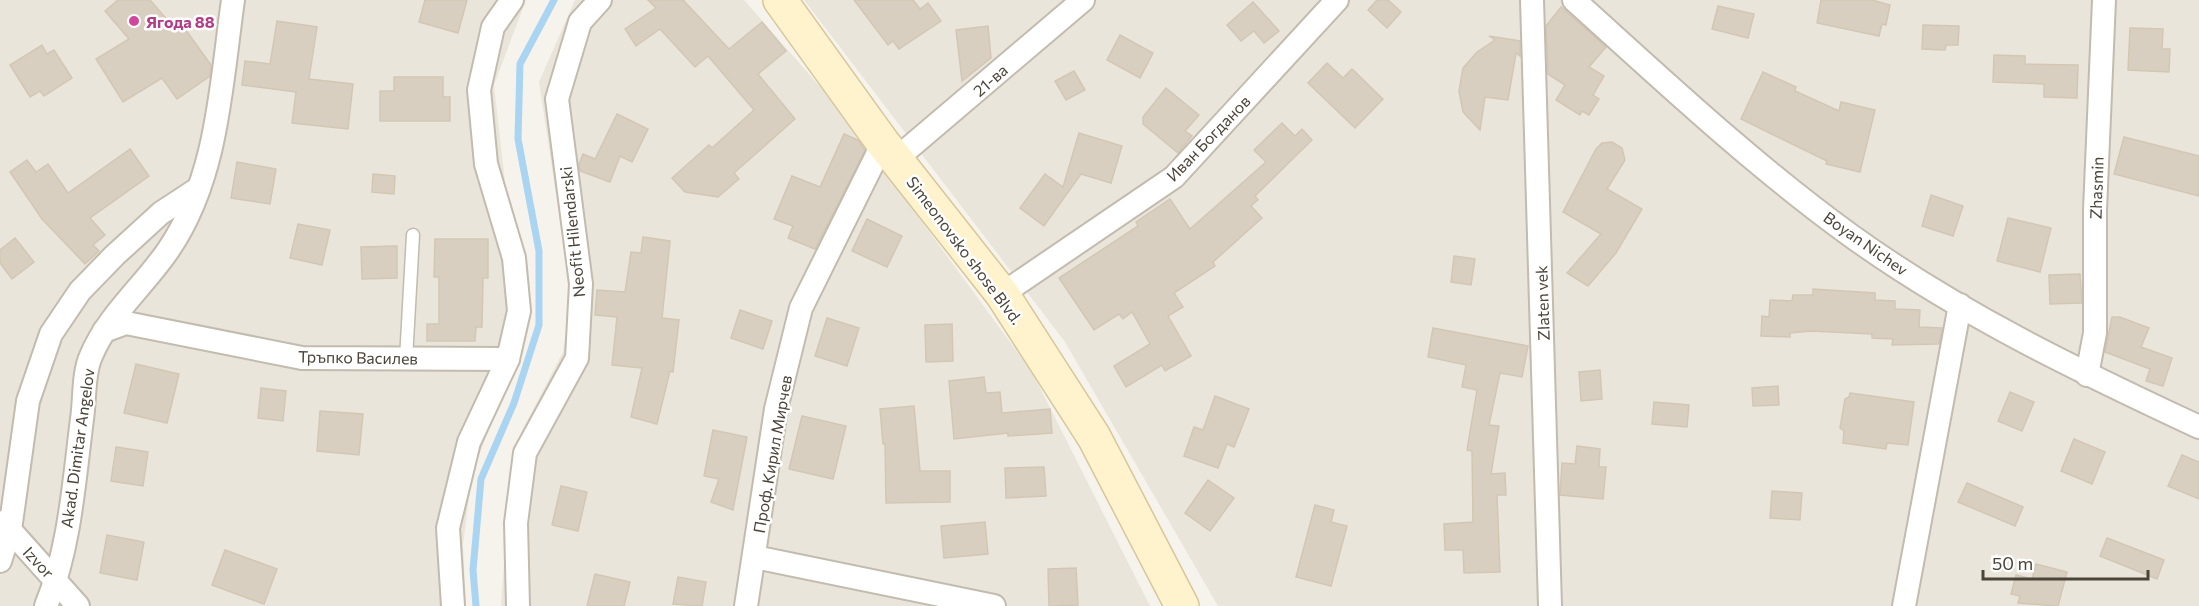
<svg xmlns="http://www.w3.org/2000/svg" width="2199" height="606" viewBox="0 0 2199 606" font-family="Commissioner,sans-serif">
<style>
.residential{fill:#eae5da}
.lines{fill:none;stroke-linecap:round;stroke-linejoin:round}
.stream{stroke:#a9d4f2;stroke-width:7}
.building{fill:#d8cfc1;stroke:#d3c7b4;stroke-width:1.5}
.lane-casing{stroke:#c2bbae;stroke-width:15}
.street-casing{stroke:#c2bbae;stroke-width:26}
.secondary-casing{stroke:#d6c79b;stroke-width:36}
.lane{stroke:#fff;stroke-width:12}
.street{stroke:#fff;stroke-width:22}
.secondary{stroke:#fff3cd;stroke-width:33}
.hotel-dot{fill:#d1479c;stroke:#fff;stroke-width:2}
.labels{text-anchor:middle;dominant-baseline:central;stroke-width:5;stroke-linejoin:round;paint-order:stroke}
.hotel-label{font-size:16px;font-weight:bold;fill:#b23c85;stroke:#fff;text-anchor:start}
.street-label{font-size:16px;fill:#4b4439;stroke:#fff}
</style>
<rect width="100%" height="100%" fill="#f6f3ec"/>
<g class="residential">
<path d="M0,0H526L494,85L505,182L526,267L530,312L515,364L472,473L463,545L466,606H0Z"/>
<path d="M575,0H744L837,106L1032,372L1150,606H501L510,478L522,431L563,352L571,294L539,82Z"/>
<path d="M804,0H2199V606H1218L1065,342Z"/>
</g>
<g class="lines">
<path class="stream" d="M476,606L473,570L481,479L514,403L539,325V251L518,139L520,64L554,0"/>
</g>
<g class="building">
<path d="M118,0H150L177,31L183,26L211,65L210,76L177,99L162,78L123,102L96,59L129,39L105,11Z"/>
<path d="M425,0H467L458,33L419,22Z"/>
<path d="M648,0H683L729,49L762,22L786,51L758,74L795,119L734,173L739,179L718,197L685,192L672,178L709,145L712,148L754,110L708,56L695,67L660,29L636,46L625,29L656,8Z"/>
<path d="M854,0H913L920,9L928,3L941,21L899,49L893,41L888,45Z"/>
<path d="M1377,0H1388L1401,12L1387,28L1368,10Z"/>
<path d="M1821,0H1872L1890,5L1886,25L1882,24L1879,36L1817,23Z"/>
<path d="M1253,2L1279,31L1264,43L1254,31L1241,41L1227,25Z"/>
<path d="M1718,6L1754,14L1748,38L1712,29Z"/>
<path d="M1561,7L1606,47L1589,67L1604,76L1593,95L1599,99L1589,115L1582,111L1580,115L1556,100L1565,85L1548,74L1546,26Z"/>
<path d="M277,21L317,27L309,79L353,84L348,129L292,123L296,92L242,85L245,61L270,64Z"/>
<path d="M1923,25L1959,26L1958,45H1946L1945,50L1922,49Z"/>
<path d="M988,26L991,58L962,81L956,30Z"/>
<path d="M2130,28L2163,29L2162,49H2170L2169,72L2128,70Z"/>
<path d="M1120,35L1153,53L1140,78L1107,60Z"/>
<path d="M1489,36L1520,41V56L1516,53L1508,100L1485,97L1480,130L1463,112L1459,91L1463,68L1477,52L1495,40Z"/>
<path d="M42,45L47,54L54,50L72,78L44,96L40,91L30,97L10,65Z"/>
<path d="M1994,55L2025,56V64L2078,65L2077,98L2044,97V84L1993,82Z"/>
<path d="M1327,63L1343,78L1352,69L1383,99L1355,128L1308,83Z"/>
<path d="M1074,71L1085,90L1066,100L1055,81Z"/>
<path d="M1763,72L1796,87L1795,91L1839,111L1841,102L1875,110L1860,172L1826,164L1827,161L1741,119Z"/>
<path d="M394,77H443V97H450V121H380V91H394Z"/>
<path d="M1166,88L1199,115L1185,131L1192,136L1178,153L1143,124V117Z"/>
<path d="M617,114L648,129L632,162L620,156L610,182L580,171L579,164L583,154L595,159Z"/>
<path d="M1282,123L1295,136L1302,129L1312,140L1255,196L1258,200L1251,206L1262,218L1213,262L1215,266L1174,293L1183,307L1168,316L1191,356L1165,371L1162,365L1126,387L1114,366L1150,344L1132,312L1123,319L1119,314L1094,330L1059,278L1138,226L1136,222L1170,199L1190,229L1266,162L1254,150Z"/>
<path d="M1079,133L1122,146L1111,183L1081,174L1044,226L1020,208L1045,174L1063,187Z"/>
<path d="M844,134L858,140L865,150L815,249L788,238L793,226L774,219L792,176L820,187Z"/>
<path d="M2124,137L2199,156V196L2114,174Z"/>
<path d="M1612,142L1622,148L1625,160L1607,189L1642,209L1616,253L1588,286L1567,273L1601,234L1563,212L1596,149L1602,143Z"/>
<path d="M130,149L149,176L90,218L105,235L93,245L99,251L85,264L42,219L10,172L27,160L36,172L48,164L68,193Z"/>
<path d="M237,162L276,169L270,204L231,198Z"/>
<path d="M373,174L395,176L394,194L372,192Z"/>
<path d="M1931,195L1963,206L1953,236L1922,226Z"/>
<path d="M2008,218L2051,228L2040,272L1997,261Z"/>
<path d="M867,219L902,236L887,267L852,251Z"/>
<path d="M298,224L330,230L322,265L290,258Z"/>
<path d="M643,237L670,241L662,318L679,320L673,372L670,371L657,424L631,417L642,368L612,365L617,317L595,315L597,290L625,292L631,252L641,253Z"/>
<path d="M15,238L34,262L12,279L0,263V250Z"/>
<path d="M435,239H488V278H483L482,327H476L475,341H427V324H439V277H434Z"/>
<path d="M397,246V278L362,279L361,247Z"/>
<path d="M1454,256L1475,259L1471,285L1451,282Z"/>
<path d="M2080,274L2082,303L2050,304L2049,275Z"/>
<path d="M1813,289L1875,293V300L1895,301V309L1920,310L1919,327L1942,328L1939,344L1892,345L1893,339L1872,338V334L1811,331L1790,333V337L1761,336L1762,316L1769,317L1770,300L1792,301L1793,295H1813Z"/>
<path d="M740,310L772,321L763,349L731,338Z"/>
<path d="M2112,317H2120L2149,328L2141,347L2172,358L2163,386L2146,381L2150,369L2105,352Z"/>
<path d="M827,318L859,328L847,366L815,356Z"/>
<path d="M952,324L953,361L926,362L925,325Z"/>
<path d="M1433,328L1528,346L1522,377L1500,373L1489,425L1499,426L1491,474L1505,473L1506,495H1497L1500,572L1464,573L1463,550H1445L1444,524L1473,522L1472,451L1467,450L1477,390L1462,387L1466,365L1428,357Z"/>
<path d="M136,364L179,374L167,423L124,413Z"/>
<path d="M1600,370L1602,399L1581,401L1579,372Z"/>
<path d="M984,377L986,393L1000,392L1002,413L1050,409L1052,433L1008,436V433L954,439L949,381Z"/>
<path d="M1778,386L1779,405L1753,406L1752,388Z"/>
<path d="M261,388L286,391L283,421L258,418Z"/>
<path d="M2010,392L2034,402L2022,431L1998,421Z"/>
<path d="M1850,393L1914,402L1908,445L1887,443L1886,449L1843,443L1844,431L1840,428L1845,399L1849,397Z"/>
<path d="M1215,396L1249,409L1234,447L1227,444L1218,468L1184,456L1194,427L1203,430Z"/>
<path d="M1654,402L1689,405L1687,427L1652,424Z"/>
<path d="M914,406L920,471H950V502L886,503L885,444H883L880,409Z"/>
<path d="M320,411L363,414L359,455L317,451Z"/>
<path d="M802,416L846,426L833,479L789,469Z"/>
<path d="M713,430L747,437L733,510L711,502L719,479L704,476Z"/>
<path d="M2074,439L2105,452L2092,484L2061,471Z"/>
<path d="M1577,446L1600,449L1599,467H1606L1603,499L1560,495L1562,463L1575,464Z"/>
<path d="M116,447L148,452L143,486L111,481Z"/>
<path d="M2182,455L2199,462V499L2168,486Z"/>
<path d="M1044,467L1046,496L1006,498L1005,468Z"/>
<path d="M1208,480L1234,498L1210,531L1185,513Z"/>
<path d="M1967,483L2023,507L2015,526L1958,502Z"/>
<path d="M561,486L587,492L578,531L552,525Z"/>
<path d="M1772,491L1802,493L1800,520L1770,518Z"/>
<path d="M1315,505L1334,510L1331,522L1347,526L1331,586L1296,577Z"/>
<path d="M985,522L988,554L944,558L941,526Z"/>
<path d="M107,535L144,542L137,580L100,573Z"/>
<path d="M2107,538L2164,560L2157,579L2100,556Z"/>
<path d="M225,550L277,569L264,604L212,585Z"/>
<path d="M2036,564L2067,572L2058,606L2018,603L2020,596L2011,594L2016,575L2032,579Z"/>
<path d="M1076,568L1078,605L1049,606L1048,569Z"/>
<path d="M595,574L630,582L624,606H587Z"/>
<path d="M678,577L706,582L702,606L673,604Z"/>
</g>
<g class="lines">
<defs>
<path id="lane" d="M406,359L413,235"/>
<g id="street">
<path d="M1532,0L1550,606"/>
<path d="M1574,0C1664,81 1752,164 1850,235C1958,313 2079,371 2199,427"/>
<path d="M896,159L1083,0"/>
<path d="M1002,294L1174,177L1337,0"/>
<path d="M104,331L126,323L302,358L508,359"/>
<path d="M2087,375L2095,333V210L2104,0"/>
<path d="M3,522L78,606"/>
<path d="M755,557L994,606"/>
<path d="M0,561L10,530L28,401L51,334L80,291L115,255L161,213L199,188"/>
<path d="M46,606C70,548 74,481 82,419C85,399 83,373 91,356C108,315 145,285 169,249C218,177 221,84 233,0"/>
<path d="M453,606L448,528L469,442L508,359L519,311L514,258L486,164L479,90L493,27L512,0"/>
<path d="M518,606L516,523L525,453L577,358L581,284L557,99L580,22L600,0"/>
<path d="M746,606L776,409L801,308L883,143"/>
<path d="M1904,606L1960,305"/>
</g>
<path id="secondary" d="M780,0L883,143L1002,294L1094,437L1182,606"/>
</defs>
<use href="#lane" class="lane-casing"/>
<use href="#street" class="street-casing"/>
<use href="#secondary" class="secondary-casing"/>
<use href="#lane" class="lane"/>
<use href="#street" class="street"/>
<use href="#secondary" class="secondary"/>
</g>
<circle class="hotel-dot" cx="134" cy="21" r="6"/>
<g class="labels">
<g class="hotel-label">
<text x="146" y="21">Ягода 88</text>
</g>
<g class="street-label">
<text transform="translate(990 80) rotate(-41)">21-ва</text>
<text transform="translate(1208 138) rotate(-46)">Иван Богданов</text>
<text transform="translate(2096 188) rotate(-88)">Zhasmin</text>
<text transform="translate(572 232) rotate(-96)">Neofit Hilendarski</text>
<text transform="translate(1866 243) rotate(35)">Boyan Nichev</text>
<text transform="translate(965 250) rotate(53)">Simeonovsko shose Blvd.</text>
<text transform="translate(1542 303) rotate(-92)">Zlaten vek</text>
<text transform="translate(358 357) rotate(1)">Тръпко Василев</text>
<text transform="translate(77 448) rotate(-82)">Akad. Dimitar Angelov</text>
<text transform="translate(772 454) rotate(-80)">Проф. Кирил Мирчев</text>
<text transform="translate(39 562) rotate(47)">Izvor</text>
</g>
</g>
<path d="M1983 570v9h165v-9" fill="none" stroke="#4b4439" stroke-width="3"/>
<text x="1992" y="570" font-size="18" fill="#4b4439" stroke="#ffffff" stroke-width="4.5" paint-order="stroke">50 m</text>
</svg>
